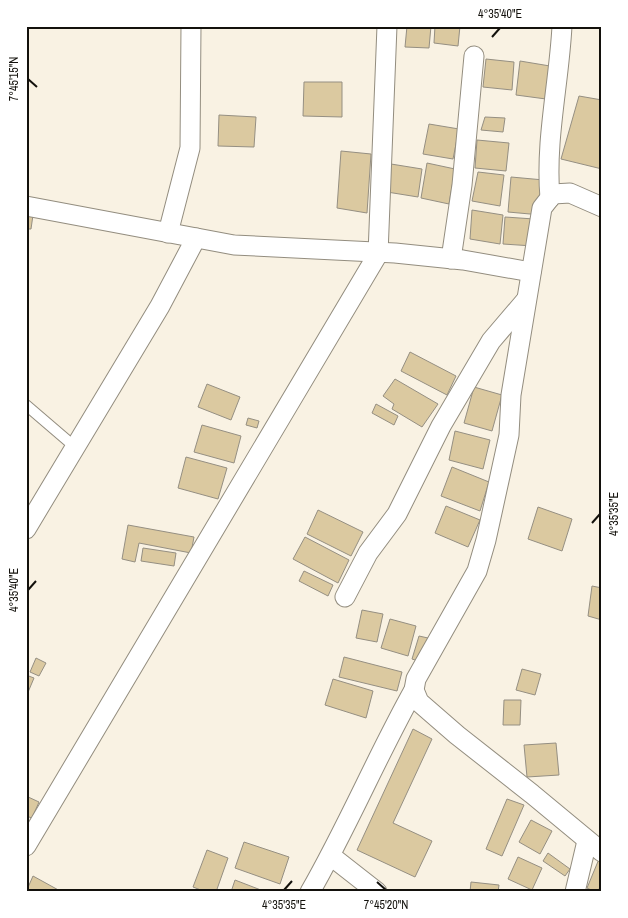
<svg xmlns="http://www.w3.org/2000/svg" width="628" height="918" viewBox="0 0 628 918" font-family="'Archivo Narrow',sans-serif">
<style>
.building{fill:#dbc9a0;stroke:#958f82}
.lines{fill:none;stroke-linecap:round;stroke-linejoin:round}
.service-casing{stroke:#938d7f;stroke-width:12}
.minor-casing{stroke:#938d7f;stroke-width:21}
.service{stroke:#fff;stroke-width:10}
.minor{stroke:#fff;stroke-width:19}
.ticks{fill:none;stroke:#13110c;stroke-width:2}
.neatline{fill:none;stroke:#13110c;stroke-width:2}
.ticks-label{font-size:12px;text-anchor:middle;fill:#13110c}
</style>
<rect width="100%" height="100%" fill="#f9f2e3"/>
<g class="building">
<path d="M407,26H431L429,48L405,47Z"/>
<path d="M435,26H460L458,46L434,43Z"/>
<path d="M486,59L514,62L512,90L483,87Z"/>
<path d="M520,61L550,66L546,99L516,95Z"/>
<path d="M304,82H342V117L303,116Z"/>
<path d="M579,96L602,100V169L561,159Z"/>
<path d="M219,115L256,117L254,147L218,146Z"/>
<path d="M485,117L505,118L503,132L481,130Z"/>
<path d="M429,124L459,129L453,159L423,154Z"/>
<path d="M477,140L509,143L506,171L475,168Z"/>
<path d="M341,151L371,154L367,213L337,208Z"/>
<path d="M427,163L455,169L449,204L421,198Z"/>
<path d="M391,164L422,169L418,197L387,192Z"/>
<path d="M478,172L504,175L500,206L472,201Z"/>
<path d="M511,177L544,180L541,215L508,212Z"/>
<path d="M472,210L503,215L500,244L470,239Z"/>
<path d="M26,214L33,215L31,229H26Z"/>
<path d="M505,217L534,219L533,246L503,244Z"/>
<path d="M410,352L456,376L447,395L401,371Z"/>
<path d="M395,379L438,404L422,427L392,409L394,404L383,396Z"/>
<path d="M207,384L240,397L231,420L198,407Z"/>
<path d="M474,387L502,395L492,431L464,423Z"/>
<path d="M376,404L398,416L394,425L372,413Z"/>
<path d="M248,418L259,421L257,428L246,425Z"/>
<path d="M202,425L241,436L234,463L194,452Z"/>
<path d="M455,431L490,440L483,469L449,460Z"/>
<path d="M186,457L227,468L218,499L178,488Z"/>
<path d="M452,467L489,482L480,511L441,496Z"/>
<path d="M446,506L480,520L468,547L435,533Z"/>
<path d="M538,507L572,519L562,551L528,539Z"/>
<path d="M318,510L363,532L351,556L307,534Z"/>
<path d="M128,525L194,537L191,553L139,543L135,562L122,559Z"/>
<path d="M305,537L349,560L338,583L293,559Z"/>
<path d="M143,548L176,553L174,566L141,561Z"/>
<path d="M304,571L333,585L328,596L299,581Z"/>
<path d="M592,586L602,588V620L588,616Z"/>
<path d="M362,610L383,614L377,642L356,638Z"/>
<path d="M390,619L416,626L408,656L381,648Z"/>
<path d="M419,636L428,638L421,662L412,659Z"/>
<path d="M344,657L402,672L397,691L339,677Z"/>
<path d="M36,658L46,663L39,676L30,672Z"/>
<path d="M522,669L541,674L535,695L516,690Z"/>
<path d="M26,675L34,678L26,697Z"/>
<path d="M333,679L373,691L366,718L325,705Z"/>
<path d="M504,700H521L520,725H503Z"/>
<path d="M413,729L432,739L393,823L432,841L415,877L357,850Z"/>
<path d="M556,743L559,775L527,777L524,745Z"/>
<path d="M26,796L39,802L32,818L26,816Z"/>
<path d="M507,799L524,805L502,856L486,849Z"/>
<path d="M531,820L552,831L540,854L519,842Z"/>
<path d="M244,842L289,857L280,884L235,868Z"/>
<path d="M207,850L228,858L216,892H206L193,887Z"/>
<path d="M548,853L570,869L565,876L543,861Z"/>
<path d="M518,857L542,868L532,890L508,879Z"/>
<path d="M599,859L602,860V881L598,892H595L587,888Z"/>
<path d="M33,876L62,892H26Z"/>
<path d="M235,880L266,892H231Z"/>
<path d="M471,882L499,885L498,892H470Z"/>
</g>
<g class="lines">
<defs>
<path id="service" d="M26,405L75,447"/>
<g id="minor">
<path d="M550,198C545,140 559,84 562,26"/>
<path d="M26,206L234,245L395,253L463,260L531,272"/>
<path d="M602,207L570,193L553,194L542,208L511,395L509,435L486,540L477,571L416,679L414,690L419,702L457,735L532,794L602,852"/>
<path d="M168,233L190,148L191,26"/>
<path d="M451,259L462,185L474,56"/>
<path d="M26,529L160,306L196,238"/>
<path d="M345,597L368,553L397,514L441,426L491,341L526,300"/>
<path d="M26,846L378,254L387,26"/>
<path d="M331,856L377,892"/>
<path d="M310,892C348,826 377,756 414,690"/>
<path d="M575,892L587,841"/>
</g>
</defs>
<use href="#service" class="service-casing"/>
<use href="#minor" class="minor-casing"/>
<use href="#service" class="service"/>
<use href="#minor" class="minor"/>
</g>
<path class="ticks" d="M492,37L500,28M28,79L37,87M592,523L600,514M28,590L36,581M377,882L386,890M284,890L292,881"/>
<rect width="628" height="918" fill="none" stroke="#ffffff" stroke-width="55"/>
<rect x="28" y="28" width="572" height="862" class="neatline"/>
<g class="ticks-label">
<text x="500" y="18">4°35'40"E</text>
<text transform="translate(14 79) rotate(-90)" y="4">7°45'15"N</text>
<text transform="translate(614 514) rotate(-90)" y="4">4°35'35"E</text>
<text transform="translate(14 590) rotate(-90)" y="4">4°35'40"E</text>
<text x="284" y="909">4°35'35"E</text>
<text x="386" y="909">7°45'20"N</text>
</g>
</svg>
